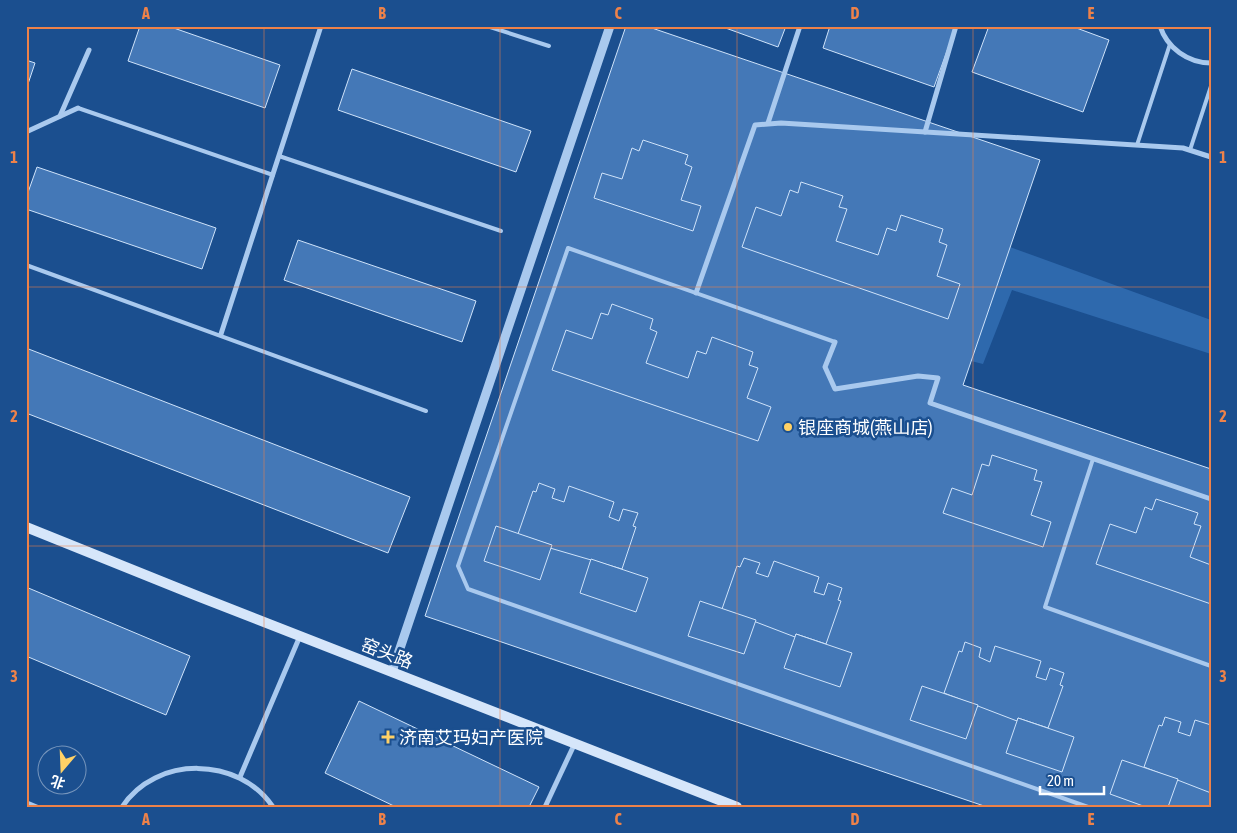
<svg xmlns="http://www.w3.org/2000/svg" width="1237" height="833" viewBox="0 0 1237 833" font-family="'Asap Condensed','Noto Sans SC',sans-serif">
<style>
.green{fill:#2e69ad}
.building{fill:#4478b7;stroke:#cfe3fa}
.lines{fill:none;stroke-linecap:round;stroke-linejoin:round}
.service{stroke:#a9c9ee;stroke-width:4}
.minor{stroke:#a9c9ee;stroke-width:5}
.tertiary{stroke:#a9c9ee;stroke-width:9}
.secondary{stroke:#d6e6fa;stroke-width:10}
.grid{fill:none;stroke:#ee8249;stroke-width:1;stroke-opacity:0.55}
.poi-dot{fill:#ffd166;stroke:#1b4f8f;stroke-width:2}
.labels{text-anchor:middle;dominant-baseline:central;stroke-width:5;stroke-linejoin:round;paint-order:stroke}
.poi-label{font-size:18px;fill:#fff;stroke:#1b4f8f;text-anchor:start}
.street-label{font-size:18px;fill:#fff;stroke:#1b4f8f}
.neatline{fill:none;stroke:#ee8249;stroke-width:2}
.grid-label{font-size:16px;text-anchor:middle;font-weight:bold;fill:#ee8249}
</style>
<rect width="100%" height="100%" fill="#1b4f8f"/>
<path class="green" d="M1040,160L1010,247L1211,320V354L1012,290L983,364L971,361L957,242Z"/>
<g class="building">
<path d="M140,26H168L280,65L265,108L128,61Z"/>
<path d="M626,26H646L1040,160L963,385L1211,469V807H987L425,616Z"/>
<path d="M720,26H786L778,47Z"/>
<path d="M830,26H956L934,87L823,48Z"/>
<path d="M989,26H1071L1109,40L1083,112L972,72Z"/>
<path d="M26,60L35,63L26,90Z"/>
<path d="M352,69L531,131L516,172L338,110Z"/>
<path d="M643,140L688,155L685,164L692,167L681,200L701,206L693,231L594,198L602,173L622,179L632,148L639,151Z"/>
<path d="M37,167L216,228L202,269L26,209V198Z"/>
<path d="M801,182L843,196L839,207L847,209L836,241L878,255L887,228L896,231L901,215L943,229L939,242L947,245L937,276L960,284L948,319L742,247L756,207L781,216L790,190L798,193Z"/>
<path d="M298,240L476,301L462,342L284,280Z"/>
<path d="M612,304L653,319L650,329L657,332L646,363L688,378L697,351L706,354L712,337L753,352L749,365L758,368L747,398L771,407L758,441L552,370L566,330L592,339L601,313L608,315Z"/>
<path d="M26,348L410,497L388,553L26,413Z"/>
<path d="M992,455L1037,470L1034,480L1042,482L1031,515L1051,522L1043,547L943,513L952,488L972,495L982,464L989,466Z"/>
<path d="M539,483L555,489L552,498L564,502L569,486L614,502L609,517L619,521L623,509L638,513L633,526L636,527L622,569L550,548L551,545L518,534L533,491L536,492Z"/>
<path d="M1156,499L1198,513L1194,524L1201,526L1190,557L1211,565V604L1096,564L1110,524L1136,533L1145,507L1152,510Z"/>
<path d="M496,526L552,545L540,580L484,561Z"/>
<path d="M744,558L760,563L756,573L768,577L774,561L819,577L814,592L824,595L828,583L842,588L838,600L841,601L826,644L796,634L795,637L722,609L737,566L740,567Z"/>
<path d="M591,559L648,578L636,612L580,593Z"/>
<path d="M26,587L190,656L166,715L26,656Z"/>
<path d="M700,601L756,620L744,654L688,636Z"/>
<path d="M796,634L852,653L840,687L784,668Z"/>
<path d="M965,642L981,648L979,657L990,662L995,646L1041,661L1036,677L1046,680L1050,668L1064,673L1060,685L1063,686L1048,728L1018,718L1017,721L944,693L959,651L962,652Z"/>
<path d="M922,686L978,705L966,739L910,720Z"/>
<path d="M359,701L539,787L529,807H396L325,773Z"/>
<path d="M1165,717L1181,722L1178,732L1190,736L1195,720L1211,725V793L1144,767L1159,725L1162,726Z"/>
<path d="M1018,718L1074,737L1062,772L1006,753Z"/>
<path d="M1122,760L1178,779L1168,807H1146L1110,794Z"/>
</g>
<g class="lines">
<g class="service">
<path d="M487,26L549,46"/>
<path d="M78,108L273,175"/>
<path d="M1137,145L1170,44"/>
<path d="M1190,150L1211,86"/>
<path d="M279,156L501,231"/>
<path d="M26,265L426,411"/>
<path d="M835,342L568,248L458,566L468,589L1088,807"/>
<path d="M1093,459L1045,607L1211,666"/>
<path d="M26,802L38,807"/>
</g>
<g class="minor">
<path d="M1160,26C1167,48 1188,63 1211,63"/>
<path d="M60,116L89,50"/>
<path d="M768,123L800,26"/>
<path d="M26,132L78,108"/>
<path d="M925,132L956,26"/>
<path d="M696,293L755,125L781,123L1183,148L1211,157"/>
<path d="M221,334L321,26"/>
<path d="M835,342L825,367L835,389L918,376L938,378L930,403L1211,499"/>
<path d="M240,777L300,636"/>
<path d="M122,807C156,755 239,756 273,807"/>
<path d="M545,807L575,743"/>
</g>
<path class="tertiary" d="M392,672L610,26"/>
<path class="secondary" d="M26,527L200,597L737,807"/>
</g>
<path class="grid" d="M264,26V807M500,26V807M737,26V807M973,26V807M26,287H1211M26,546H1211"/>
<g class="poi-dot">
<circle cx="788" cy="427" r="5"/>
<path d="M385.5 729.5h5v5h5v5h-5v5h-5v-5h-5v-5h5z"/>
</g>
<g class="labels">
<g class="poi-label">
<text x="798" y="427">银座商城(燕山店)</text>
<text x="399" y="737">济南艾玛妇产医院</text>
</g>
<g class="street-label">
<text transform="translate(387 653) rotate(21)">窑头路</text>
</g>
</g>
<rect width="1237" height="833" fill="none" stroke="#1b4f8f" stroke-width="55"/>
<g transform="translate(62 770) rotate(199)"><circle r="24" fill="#1b4f8f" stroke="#7695bc"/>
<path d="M0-4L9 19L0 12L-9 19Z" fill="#ffd166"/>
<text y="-8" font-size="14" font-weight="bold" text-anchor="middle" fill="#ffffff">北</text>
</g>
<path d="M1040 786v8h64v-8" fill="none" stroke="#ffffff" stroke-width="2.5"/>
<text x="1047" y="786" font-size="15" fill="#ffffff" stroke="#1b4f8f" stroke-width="4" paint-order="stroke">20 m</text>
<rect x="28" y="28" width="1182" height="778" class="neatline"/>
<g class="grid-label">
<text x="146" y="19">A</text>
<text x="382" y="19">B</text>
<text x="618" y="19">C</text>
<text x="855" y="19">D</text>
<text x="1091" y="19">E</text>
<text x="14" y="163">1</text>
<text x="1223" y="163">1</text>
<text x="14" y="422">2</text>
<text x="1223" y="422">2</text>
<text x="14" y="682">3</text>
<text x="1223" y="682">3</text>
<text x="146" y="825">A</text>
<text x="382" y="825">B</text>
<text x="618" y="825">C</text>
<text x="855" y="825">D</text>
<text x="1091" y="825">E</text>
</g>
</svg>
